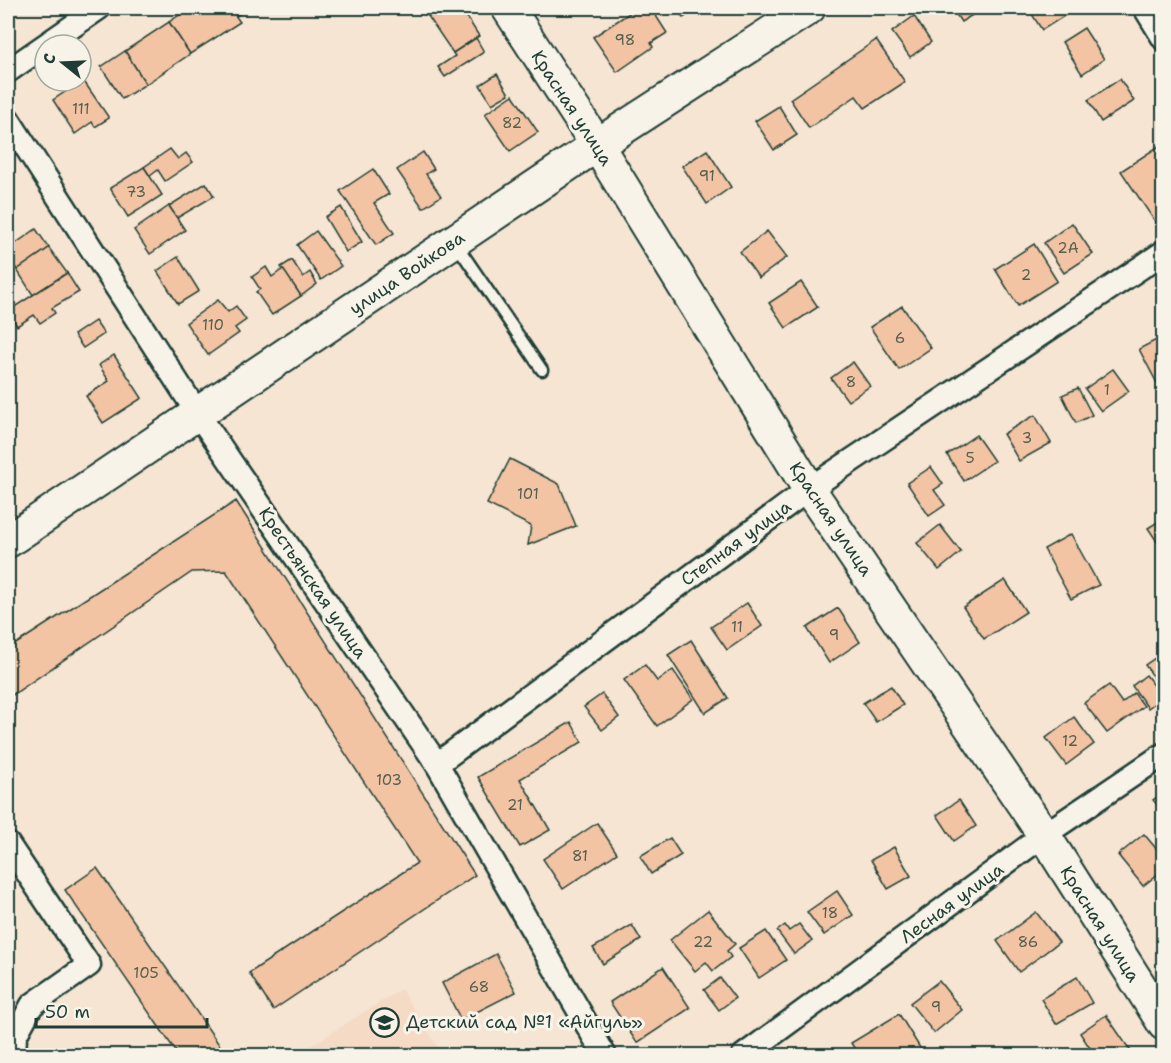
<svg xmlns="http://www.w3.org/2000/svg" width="1171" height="1063" viewBox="0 0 1171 1063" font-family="'Shantell Sans',sans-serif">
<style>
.built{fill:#f5dbc5}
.building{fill:#f3c4a3;stroke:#1f3d34;stroke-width:1.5}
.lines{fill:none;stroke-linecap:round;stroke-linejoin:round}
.lane-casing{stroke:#1f3d34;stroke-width:15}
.street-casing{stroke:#1f3d34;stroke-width:27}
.secondary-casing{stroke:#1f3d34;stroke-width:36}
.lane{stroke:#f7f3e8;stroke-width:10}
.street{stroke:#f7f3e8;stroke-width:22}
.secondary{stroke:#f7f3e8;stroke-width:32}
.labels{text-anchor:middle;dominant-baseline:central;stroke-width:6;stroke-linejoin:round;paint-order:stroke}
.number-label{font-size:15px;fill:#545f50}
.street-label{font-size:18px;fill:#1f3d34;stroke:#f7f3e8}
.poi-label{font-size:18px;fill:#1f3d34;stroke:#f7f3e8;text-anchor:start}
</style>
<rect width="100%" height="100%" fill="#f6e5d3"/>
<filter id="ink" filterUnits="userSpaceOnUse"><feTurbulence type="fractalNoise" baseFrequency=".0167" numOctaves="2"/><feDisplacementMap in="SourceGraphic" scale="12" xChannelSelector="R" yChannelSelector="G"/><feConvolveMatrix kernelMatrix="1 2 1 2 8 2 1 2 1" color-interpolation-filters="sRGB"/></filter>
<g filter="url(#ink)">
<path class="built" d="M401,989L443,1055H296Z"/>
<g class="building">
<path d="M190,8H230L240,22L190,54L169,22Z"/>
<path d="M230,8H249L236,16Z"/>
<path d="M423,8H442L428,16Z"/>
<path d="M442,8H461L479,36L453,53L428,16Z"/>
<path d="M629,8H651L667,33L651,43L653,47L617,72L593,37L631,12Z"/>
<path d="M676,8H699L683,18Z"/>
<path d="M952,8H984L961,22Z"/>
<path d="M1028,8H1073L1075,9L1042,30Z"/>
<path d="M914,16L931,42L910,57L892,32Z"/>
<path d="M169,22L190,54L146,84L125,51Z"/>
<path d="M1084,28L1104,59L1082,74L1062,42Z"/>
<path d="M476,38L484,52L445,77L438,67L455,56L453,53Z"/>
<path d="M876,40L905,82L865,108L856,96L809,128L790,99Z"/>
<path d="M125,51L146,84L122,99L101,67Z"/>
<path d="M497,74L509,94L492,104L480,85Z"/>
<path d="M1120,79L1134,101L1101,122L1088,100Z"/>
<path d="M83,80L109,118L95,127L92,122L75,134L53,100Z"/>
<path d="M513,95L538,132L510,151L485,114Z"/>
<path d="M779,106L797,135L774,150L755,121Z"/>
<path d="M1162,144L1164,147V218L1156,223L1121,171Z"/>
<path d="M170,149L178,159L186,153L193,162L165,181L158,170L150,176L144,167Z"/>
<path d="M707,150L731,187L707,204L682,166Z"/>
<path d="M423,152L434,169L426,174L441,196L423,208L397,170Z"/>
<path d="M144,167L162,195L128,217L110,188Z"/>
<path d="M373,169L389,194L374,203L394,233L376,245L340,191Z"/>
<path d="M206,183L214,196L177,218L169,206Z"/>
<path d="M169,206L185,230L150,254L134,230Z"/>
<path d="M341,207L362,242L346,252L325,217Z"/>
<path d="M1072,223L1093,254L1064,273L1044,243Z"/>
<path d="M36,229L49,248L17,270L8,257V249Z"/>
<path d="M316,231L341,266L321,280L297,245Z"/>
<path d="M767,231L787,257L759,278L740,252Z"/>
<path d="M1034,244L1057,281L1018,306L995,269Z"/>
<path d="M49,248L67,273L33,295L17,270Z"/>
<path d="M178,257L199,291L178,304L157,271Z"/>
<path d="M292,260L303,277L310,272L317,284L301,296L281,267Z"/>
<path d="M266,267L272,277L283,269L301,296L272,315L256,292L260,289L252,277Z"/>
<path d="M67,273L79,292L52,308L55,313L40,323L34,315L17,326L8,311Z"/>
<path d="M801,282L818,307L786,328L769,303Z"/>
<path d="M218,300L228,312L236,306L246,320L235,328L239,333L208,355L186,323Z"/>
<path d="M902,306L931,348L899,370L870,327Z"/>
<path d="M95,321L104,334L83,348L74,335Z"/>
<path d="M1164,336V382L1158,385L1139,349Z"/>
<path d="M114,355L142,398L103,423L86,396L109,381L99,365Z"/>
<path d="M853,362L870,386L848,401L831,378Z"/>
<path d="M1113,369L1129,391L1101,411L1085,389Z"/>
<path d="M1078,388L1092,415L1076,423L1062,395Z"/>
<path d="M1035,415L1051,443L1019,461L1003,434Z"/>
<path d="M976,435L994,461L964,481L947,455Z"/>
<path d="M510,459L559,484L576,526L528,545L531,526L487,504Z"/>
<path d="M931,467L943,484L934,490L945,505L929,516L907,483Z"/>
<path d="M236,501L475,875L273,1010L249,973L417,863L226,571L192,572L8,698V649Z"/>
<path d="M1164,518V552L1148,528Z"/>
<path d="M940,525L961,552L939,570L917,543Z"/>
<path d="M1071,534L1099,585L1071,599L1044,549Z"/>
<path d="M1005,580L1026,612L984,639L963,607Z"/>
<path d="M747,603L762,626L727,650L711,627Z"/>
<path d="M838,608L860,642L829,663L807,628Z"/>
<path d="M691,640L728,698L705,713L668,655Z"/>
<path d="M1164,652V690H1163L1145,665Z"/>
<path d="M645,665L657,681L673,670L693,699L657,726L624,680Z"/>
<path d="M1146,675L1163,697L1148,708L1132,686Z"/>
<path d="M1109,685L1122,703L1134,693L1144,706L1107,733L1084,703Z"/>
<path d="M891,686L903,705L876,722L863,703Z"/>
<path d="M602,694L619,717L602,730L584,707Z"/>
<path d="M1074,717L1094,744L1066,765L1046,738Z"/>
<path d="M571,722L582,742L520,779L550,830L520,847L478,777Z"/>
<path d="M1164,792V813L1153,800Z"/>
<path d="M959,800L976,826L954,841L937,815Z"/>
<path d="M597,823L617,853L563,889L543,859Z"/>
<path d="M1144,834L1164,858V869L1143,886L1118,855Z"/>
<path d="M670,838L681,855L651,874L640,856Z"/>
<path d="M894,847L911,876L888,889L871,860Z"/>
<path d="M97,868L227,1056H179L65,890Z"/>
<path d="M837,891L853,915L824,935L807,912Z"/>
<path d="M708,910L735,944L727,951L731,957L713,971L706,962L695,971L670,940Z"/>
<path d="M1036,912L1059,942L1019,972L997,941Z"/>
<path d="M799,924L812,941L794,954L777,931L785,925L789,931Z"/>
<path d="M632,925L641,940L603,964L593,948Z"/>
<path d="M766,931L786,960L759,978L739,948Z"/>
<path d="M496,954L516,992L461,1020L442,983Z"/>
<path d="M663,967L690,1008L637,1043L610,1002Z"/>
<path d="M1077,977L1092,1003L1056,1024L1041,999Z"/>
<path d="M720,978L735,998L719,1010L704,990Z"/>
<path d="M939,981L962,1010L934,1033L910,1003Z"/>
<path d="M899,1014L925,1056H859L851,1043Z"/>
<path d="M1106,1015L1134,1056H1078L1090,1048L1080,1033Z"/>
</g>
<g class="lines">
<defs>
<path id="lane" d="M456,244L542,370"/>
<g id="street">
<path d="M1145,8L1164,39"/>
<path d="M8,71L99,8"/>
<path d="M8,119L198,414L437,764L605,1056"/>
<path d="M437,764L809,489L1164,252"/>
<path d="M8,844L89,965L32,1005L15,1036L14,1056"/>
<path d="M743,1056L1044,835L1164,754"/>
</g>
<g id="secondary">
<path d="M508,8L597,145L809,489L1044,835L1164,1024"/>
<path d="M8,541L597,145L809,8"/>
</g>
</defs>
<use href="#lane" class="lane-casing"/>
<use href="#street" class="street-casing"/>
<use href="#secondary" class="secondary-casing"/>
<use href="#lane" class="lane"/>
<use href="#street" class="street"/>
<use href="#secondary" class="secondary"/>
</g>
</g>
<defs>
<symbol id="school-ring" viewBox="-11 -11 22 22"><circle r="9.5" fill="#f7f3e8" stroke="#1f3d34" stroke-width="1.5"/><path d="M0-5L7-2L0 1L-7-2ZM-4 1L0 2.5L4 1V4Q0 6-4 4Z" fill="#1f3d34"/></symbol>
</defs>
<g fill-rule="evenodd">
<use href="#school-ring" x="368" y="1006" width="33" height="33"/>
</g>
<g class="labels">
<g class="number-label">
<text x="625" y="40">98</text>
<text x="81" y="109">111</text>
<text x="512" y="123">82</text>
<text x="707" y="176">91</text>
<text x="136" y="192">73</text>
<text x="1068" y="248">2А</text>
<text x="1026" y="275">2</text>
<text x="213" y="325">110</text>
<text x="900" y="338">6</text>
<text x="851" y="382">8</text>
<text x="1107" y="390">1</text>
<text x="1027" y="438">3</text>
<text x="970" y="458">5</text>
<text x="528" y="494">101</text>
<text x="737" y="627">11</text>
<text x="834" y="635">9</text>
<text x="1070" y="741">12</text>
<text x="389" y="780">103</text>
<text x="515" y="805">21</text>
<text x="580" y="856">81</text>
<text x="830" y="913">18</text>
<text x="703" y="942">22</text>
<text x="1028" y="942">86</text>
<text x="146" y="973">105</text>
<text x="479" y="987">68</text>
<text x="936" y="1007">9</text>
</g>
<g class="street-label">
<text transform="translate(572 108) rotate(57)">Красная улица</text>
<text transform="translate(407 273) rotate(-34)">улица Войкова</text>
<text transform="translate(831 519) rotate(56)">Красная улица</text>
<text transform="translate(736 543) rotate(-36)">Степная улица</text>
<text transform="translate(313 583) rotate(56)">Крестьянская улица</text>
<text transform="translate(952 903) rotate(-36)">Лесная улица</text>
<text transform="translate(1100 924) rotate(58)">Красная улица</text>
</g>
<g class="poi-label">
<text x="406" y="1022">Детский сад №1 «Айгуль»</text>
</g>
</g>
<rect width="1171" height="1063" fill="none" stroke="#f7f3e8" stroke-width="30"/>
<rect x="15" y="15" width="1141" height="1033" fill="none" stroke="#1f3d34" stroke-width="2" filter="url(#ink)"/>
<g transform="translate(63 63) rotate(288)"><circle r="28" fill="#f7f3e8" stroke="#a1aaa0" stroke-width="1.5"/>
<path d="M0-4.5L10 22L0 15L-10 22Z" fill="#1f3d34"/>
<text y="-9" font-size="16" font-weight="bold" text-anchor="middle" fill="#1f3d34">С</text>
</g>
<path d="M36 1018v9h171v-9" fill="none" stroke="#1f3d34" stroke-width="3"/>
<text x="45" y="1018" font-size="18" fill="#1f3d34" stroke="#f7f3e8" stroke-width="4.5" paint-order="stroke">50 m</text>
</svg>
